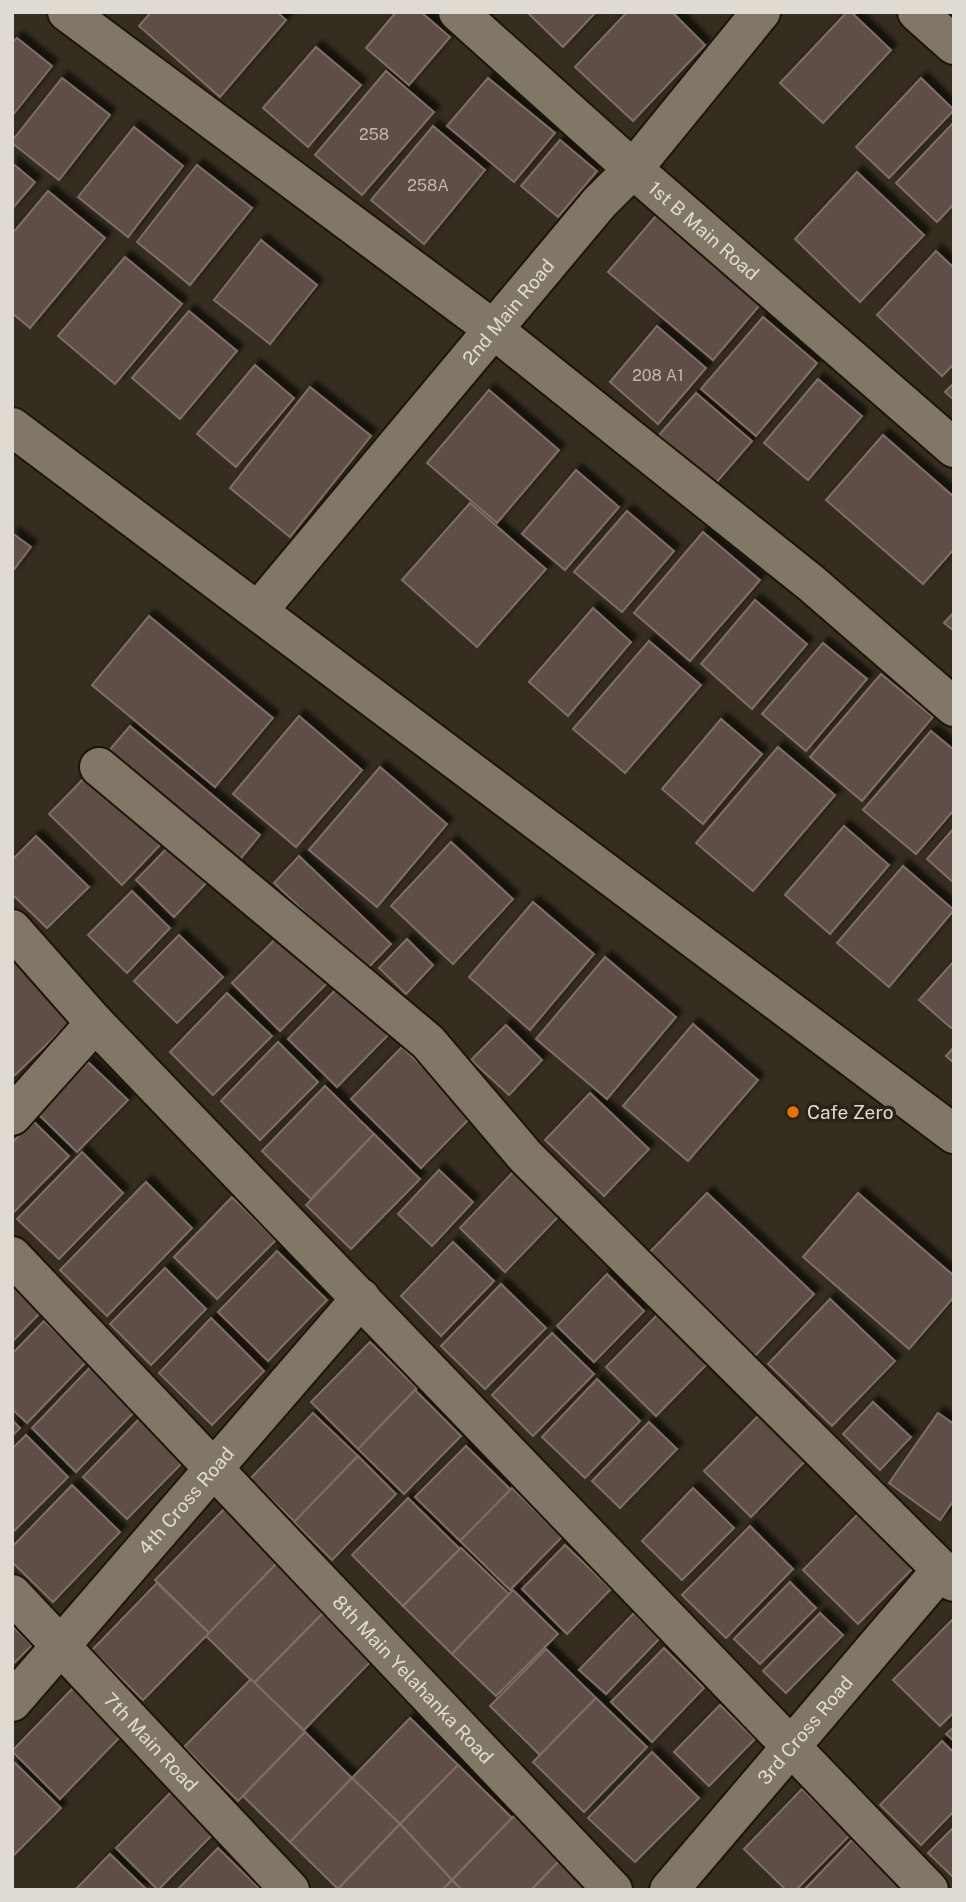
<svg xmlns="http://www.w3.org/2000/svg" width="966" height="1902" viewBox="0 0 966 1902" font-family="'Public Sans',sans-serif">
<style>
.building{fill:#5f4e46;stroke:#806e66;stroke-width:2;filter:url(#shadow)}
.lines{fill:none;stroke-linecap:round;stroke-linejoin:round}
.minor-casing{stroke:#1c1508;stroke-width:42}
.tertiary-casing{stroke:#1c1508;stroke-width:42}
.minor{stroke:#807767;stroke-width:38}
.tertiary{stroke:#807767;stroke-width:38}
.food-dot{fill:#e8710a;stroke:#2b2316;stroke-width:2.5}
.labels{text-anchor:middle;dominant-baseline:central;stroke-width:7;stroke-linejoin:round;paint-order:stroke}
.number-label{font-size:16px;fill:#c0b8af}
.street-label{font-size:19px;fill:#e0dbd2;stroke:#2b2316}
.poi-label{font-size:19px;fill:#e0dbd2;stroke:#2b2316;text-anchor:start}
</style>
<defs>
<filter id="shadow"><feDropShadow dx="6" dy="-6" stdDeviation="2" flood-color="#0009"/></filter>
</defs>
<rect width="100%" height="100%" fill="#352d1f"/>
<g class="building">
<path d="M151,12H277L286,20L220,97L139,26Z"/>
<path d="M396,12H421L450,37L409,85L366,48Z"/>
<path d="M527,12H596L563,47Z"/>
<path d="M627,12H672L705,45L633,121L575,67Z"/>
<path d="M847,12H851L891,50L823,123L780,83Z"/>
<path d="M17,38L52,66L12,116V43Z"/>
<path d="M316,47L361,85L308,147L263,108Z"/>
<path d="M386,71L434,112L362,195L315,155Z"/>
<path d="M62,78L110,115L59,180L12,143V141Z"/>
<path d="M488,78L555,133L514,182L447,126Z"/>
<path d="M921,78L954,110L889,178L856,147Z"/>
<path d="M954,122V204L937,222L896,183Z"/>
<path d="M433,126L485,170L424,244L371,200Z"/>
<path d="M134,127L183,166L128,237L78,197Z"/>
<path d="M560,140L597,171L558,217L521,186Z"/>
<path d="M12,163L35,182L12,209Z"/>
<path d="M197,165L252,208L190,285L137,242Z"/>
<path d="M857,172L924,235L860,302L795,239Z"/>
<path d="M48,191L105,238L30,328L12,313V234Z"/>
<path d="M661,210L765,299L713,360L608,272Z"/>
<path d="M261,240L317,285L270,344L214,300Z"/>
<path d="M936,251L954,268V364L942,376L877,315Z"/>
<path d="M125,257L182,304L115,384L58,336Z"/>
<path d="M189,311L237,351L180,419L132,378Z"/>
<path d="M763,317L817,363L756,436L701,389Z"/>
<path d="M657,326L706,368L658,424L610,382Z"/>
<path d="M255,365L294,398L236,467L197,434Z"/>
<path d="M818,379L862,416L808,480L764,443Z"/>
<path d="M954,383V400L945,392Z"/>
<path d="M310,387L371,436L290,537L230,488Z"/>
<path d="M489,390L559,450L497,523L427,463Z"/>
<path d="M696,393L752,441L715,484L659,435Z"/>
<path d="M883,435L954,497V549L923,584L826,500Z"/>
<path d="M576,470L619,507L565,570L522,534Z"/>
<path d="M470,503L546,569L477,647L402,580Z"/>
<path d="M627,511L674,551L622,612L574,572Z"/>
<path d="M703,532L760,580L690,661L634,613Z"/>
<path d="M12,533L31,547L12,572Z"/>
<path d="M755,600L807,644L752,709L701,664Z"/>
<path d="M593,608L631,642L568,716L529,682Z"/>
<path d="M954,612V631L944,623Z"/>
<path d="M149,616L273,718L215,787L92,685Z"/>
<path d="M649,641L701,685L625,773L573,729Z"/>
<path d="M823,643L867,679L806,751L762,714Z"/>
<path d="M881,674L933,717L862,801L810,757Z"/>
<path d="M299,716L362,770L296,847L233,794Z"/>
<path d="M721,719L762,754L703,824L662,789Z"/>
<path d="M130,726L260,835L237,863L107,753Z"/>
<path d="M931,731L954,750V810L916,854L863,810Z"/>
<path d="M778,747L835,795L753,891L696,843Z"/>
<path d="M380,767L447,824L377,907L309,850Z"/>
<path d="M89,773L161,844L122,885L49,814Z"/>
<path d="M844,826L889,865L830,934L785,895Z"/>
<path d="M954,828V883L927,859Z"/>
<path d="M36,836L89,887L47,928L12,894V860Z"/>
<path d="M451,842L513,899L453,964L391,906Z"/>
<path d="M171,844L209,880L174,917L136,880Z"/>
<path d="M299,856L391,944L366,970L274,883Z"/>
<path d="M903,866L954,910L889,987L837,943Z"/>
<path d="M132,891L170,928L127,973L88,935Z"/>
<path d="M533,902L594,954L530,1030L469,977Z"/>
<path d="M284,930L332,978L280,1031L232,983Z"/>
<path d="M179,935L223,977L177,1023L134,981Z"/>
<path d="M407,939L433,965L406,994L379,968Z"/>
<path d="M12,955L78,1014L15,1075L12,1072Z"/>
<path d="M605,957L676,1017L607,1099L536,1039Z"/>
<path d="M954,961V1025L951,1028L919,1000Z"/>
<path d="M342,983L392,1031L337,1087L288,1039Z"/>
<path d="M227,993L272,1036L213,1095L170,1052Z"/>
<path d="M693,1024L758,1080L688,1161L623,1106Z"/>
<path d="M506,1025L542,1060L509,1095L471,1060Z"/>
<path d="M278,1042L318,1082L260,1140L221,1101Z"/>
<path d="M402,1047L473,1115L421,1168L351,1099Z"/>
<path d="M954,1047V1063L946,1056Z"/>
<path d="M88,1062L128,1100L77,1152L37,1113Z"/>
<path d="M325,1086L374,1134L311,1199L262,1151Z"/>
<path d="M590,1093L649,1149L604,1196L545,1140Z"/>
<path d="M33,1121L69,1156L13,1213L12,1143Z"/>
<path d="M374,1134L420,1179L351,1249L306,1205Z"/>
<path d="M82,1152L123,1193L59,1259L17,1219Z"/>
<path d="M439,1170L473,1202L432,1246L398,1214Z"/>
<path d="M514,1171L559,1216L505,1272L460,1228Z"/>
<path d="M146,1182L192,1228L107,1316L60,1270Z"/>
<path d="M707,1193L814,1294L754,1357L647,1255Z"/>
<path d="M858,1193L954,1276V1297L909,1349L803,1257Z"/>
<path d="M232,1197L276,1240L217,1299L174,1257Z"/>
<path d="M453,1242L494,1281L441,1336L401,1296Z"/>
<path d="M277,1251L327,1300L268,1361L218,1312Z"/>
<path d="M165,1268L206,1309L151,1365L110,1324Z"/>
<path d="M607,1274L644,1311L594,1362L557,1326Z"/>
<path d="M12,1281L42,1311L12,1342Z"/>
<path d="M501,1284L546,1328L485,1389L441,1346Z"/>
<path d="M830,1299L895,1361L832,1426L768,1364Z"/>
<path d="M665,1307L715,1356L656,1416L606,1367Z"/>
<path d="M211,1318L264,1371L212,1425L159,1373Z"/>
<path d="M44,1321L87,1361L27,1423L12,1409V1354Z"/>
<path d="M552,1333L594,1374L533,1436L492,1395Z"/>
<path d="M370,1342L417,1388L358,1449L311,1402Z"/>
<path d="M97,1360L142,1404L76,1472L32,1428Z"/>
<path d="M597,1379L640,1421L585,1478L542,1437Z"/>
<path d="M415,1390L461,1436L404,1494L358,1449Z"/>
<path d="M873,1402L911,1437L880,1470L843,1434Z"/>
<path d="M762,1412L809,1457L751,1517L704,1471Z"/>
<path d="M313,1413L358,1456L295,1522L250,1479Z"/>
<path d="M938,1413L954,1424V1500L940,1520L889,1483Z"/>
<path d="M141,1417L185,1460L127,1519L83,1477Z"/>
<path d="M12,1420L20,1428L12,1436Z"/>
<path d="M649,1422L677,1449L620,1508L592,1481Z"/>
<path d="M26,1435L68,1477L12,1533V1449Z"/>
<path d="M466,1446L511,1490L460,1541L415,1497Z"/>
<path d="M358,1456L396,1494L332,1560L294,1522Z"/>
<path d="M72,1485L120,1532L53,1602L12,1562V1547Z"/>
<path d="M512,1488L562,1537L510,1590L460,1541Z"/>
<path d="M693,1488L734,1528L682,1580L642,1541Z"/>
<path d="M408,1498L460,1549L403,1606L352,1555Z"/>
<path d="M226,1507L280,1560L209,1633L155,1580Z"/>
<path d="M860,1512L915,1566L858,1624L803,1570Z"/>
<path d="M750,1526L793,1569L726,1638L682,1595Z"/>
<path d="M565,1545L611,1589L567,1634L522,1589Z"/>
<path d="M461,1548L509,1594L452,1654L403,1606Z"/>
<path d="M280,1560L329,1607L254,1683L206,1636Z"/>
<path d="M790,1582L816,1608L760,1664L734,1639Z"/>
<path d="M157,1583L209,1633L143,1700L92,1650Z"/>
<path d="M513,1590L558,1634L496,1696L452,1654Z"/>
<path d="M330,1606L378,1654L304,1730L254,1683Z"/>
<path d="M634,1613L660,1638L606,1694L579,1670Z"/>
<path d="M820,1613L843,1635L786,1693L763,1671Z"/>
<path d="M954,1618V1712L940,1726L893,1680Z"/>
<path d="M12,1626L32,1645L12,1665Z"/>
<path d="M664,1648L704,1688L652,1742L611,1702Z"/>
<path d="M546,1649L596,1698L540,1755L490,1706Z"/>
<path d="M251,1679L305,1732L238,1801L184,1747Z"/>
<path d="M73,1688L122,1735L60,1799L12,1751Z"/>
<path d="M596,1698L647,1747L584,1812L533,1762Z"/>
<path d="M720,1705L755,1739L709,1786L674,1752Z"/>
<path d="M410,1718L458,1765L400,1824L352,1778Z"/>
<path d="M954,1727V1741L946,1734Z"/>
<path d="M305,1732L352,1778L290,1842L243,1796Z"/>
<path d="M942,1741L954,1753V1811L921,1845L880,1805Z"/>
<path d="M652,1752L699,1798L635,1862L588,1818Z"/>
<path d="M15,1763L61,1808L12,1857V1765Z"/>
<path d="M458,1765L512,1818L452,1880L400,1824Z"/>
<path d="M352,1778L400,1824L338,1889L290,1842Z"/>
<path d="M177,1786L220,1827L158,1890L116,1848Z"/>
<path d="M802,1789L850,1835L796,1890H786L744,1849Z"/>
<path d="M516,1814L562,1858L531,1890H462L452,1880Z"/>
<path d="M400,1824L452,1880L442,1890H337Z"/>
<path d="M954,1827V1878L928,1853Z"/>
<path d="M852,1840L903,1890H804Z"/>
<path d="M218,1848L260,1889L259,1890H177Z"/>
<path d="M110,1854L147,1890H75Z"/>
<path d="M562,1858L594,1890H531Z"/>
<path d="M452,1880L462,1890H442Z"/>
</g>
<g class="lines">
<defs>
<g id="minor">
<path d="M67,12L493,329L811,583L954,707"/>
<path id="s1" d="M458,12L633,169L954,448"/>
<path d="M917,12L954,45"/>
<path id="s2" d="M258,611L599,203L633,169L761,12"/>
<path d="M99,767L428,1042L526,1157L954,1582"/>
<path d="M12,929L95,1023L929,1890"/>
<path d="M12,1116L95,1023"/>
<path id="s3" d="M12,1256L613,1890"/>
<path id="s4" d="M12,1594L290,1890"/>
<path id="s5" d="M12,1702L361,1298"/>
<path id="s6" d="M669,1890L942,1569"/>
</g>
<path id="tertiary" d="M12,427L954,1134"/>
</defs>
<use href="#minor" class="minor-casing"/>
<use href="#tertiary" class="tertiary-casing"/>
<use href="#minor" class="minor"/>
<use href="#tertiary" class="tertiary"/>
</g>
<circle class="food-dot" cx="793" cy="1112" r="7"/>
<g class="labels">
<g class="number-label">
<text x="374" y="134">258</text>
<text x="428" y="185">258A</text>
<text x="658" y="375">208 A1</text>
</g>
<g class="street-label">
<text stroke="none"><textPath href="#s1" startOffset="329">1st B Main Road</textPath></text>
<text stroke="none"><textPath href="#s2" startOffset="390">2nd Main Road</textPath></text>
<text stroke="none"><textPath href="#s5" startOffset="266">4th Cross Road</textPath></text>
<text stroke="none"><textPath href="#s3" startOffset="583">8th Main Yelahanka Road</textPath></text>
<text stroke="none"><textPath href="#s6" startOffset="210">3rd Cross Road</textPath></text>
<text stroke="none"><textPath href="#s4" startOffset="203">7th Main Road</textPath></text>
</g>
<g class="poi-label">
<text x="807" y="1112">Cafe Zero</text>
</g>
</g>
<rect width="966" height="1902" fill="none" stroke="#e0dbd2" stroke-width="28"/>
</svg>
